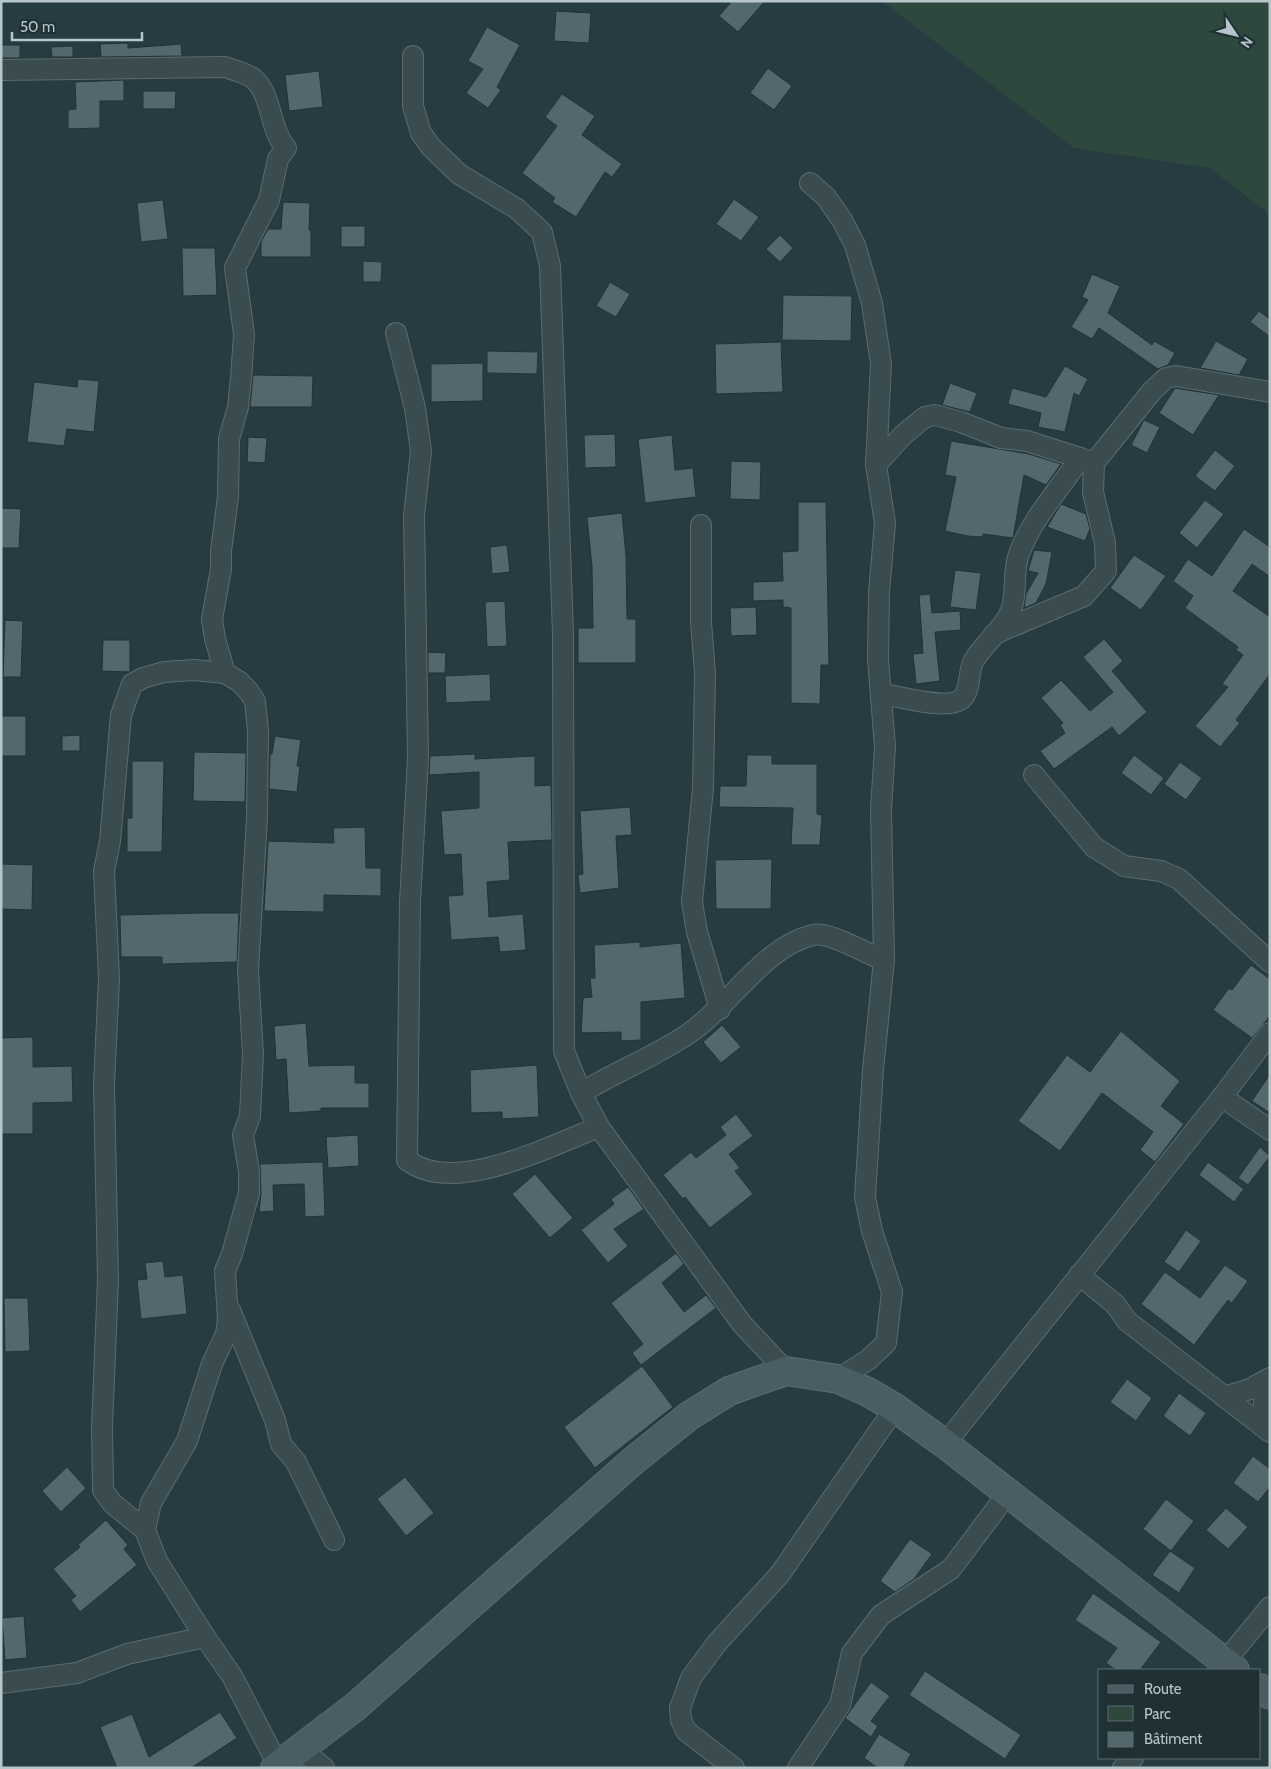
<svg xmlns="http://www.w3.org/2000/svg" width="1271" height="1769" viewBox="0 0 1271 1769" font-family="Cabin,sans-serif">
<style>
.green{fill:#2e483e}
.building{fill:#52686d;stroke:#213337}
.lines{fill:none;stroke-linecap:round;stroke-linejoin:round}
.street-casing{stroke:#5b6c70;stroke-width:22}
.secondary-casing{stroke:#5b6c70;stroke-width:30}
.street{stroke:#3a4c50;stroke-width:20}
.secondary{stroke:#495d63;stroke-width:28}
</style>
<rect width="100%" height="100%" fill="#263c40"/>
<path class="green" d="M882,1H1270V215L1210,168L1074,148Z"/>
<g class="building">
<path d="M732,1H765L738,32L719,16Z"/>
<path d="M556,11L591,13L589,43L554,41Z"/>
<path d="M487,27L520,45L497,87L501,90L488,108L466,93L483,69L468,61Z"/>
<path d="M128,43V48L181,44L182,56L101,57L100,44Z"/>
<rect x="1" y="45" width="19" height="13"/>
<path d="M73,46V57H52L51,47Z"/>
<path d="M768,68L792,86L774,110L750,93Z"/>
<path d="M319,71L323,107L289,111L285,75Z"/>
<path d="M124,80V101H100V128L68,129V110L76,109L75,82Z"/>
<path d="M143,91H176L175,109H143Z"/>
<path d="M562,94L595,116L582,135L622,164L612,177L605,172L576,217L552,202L555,198L522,173L557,126L545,117Z"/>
<path d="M734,199L759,217L741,241L716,224Z"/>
<path d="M163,200L168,239L141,242L137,203Z"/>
<path d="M283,202L310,203L309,230H311V257H261V242L268,229H281Z"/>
<rect x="341" y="226" width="24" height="21"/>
<path d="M780,235L793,248L780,262L766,249Z"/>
<path d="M182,248H215L217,295L183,296Z"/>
<path d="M363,261L382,262L381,282H363Z"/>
<path d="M1092,274L1120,286L1108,313L1152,345L1154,341L1175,353L1168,365L1158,369L1099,328L1092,339L1071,327L1088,300L1082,297Z"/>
<path d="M610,282L630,294L616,317L596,306Z"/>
<path d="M783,295L852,296L851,341L782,340Z"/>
<path d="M1259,311L1270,319V337L1250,322Z"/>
<path d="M1216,341L1248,359L1239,375L1200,368Z"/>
<path d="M781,342L783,392L716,394L715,344Z"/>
<path d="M487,351L538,352L537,374L487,373Z"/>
<path d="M483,363V401L431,402V364Z"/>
<path d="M1065,366L1088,379L1079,396L1074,393L1065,432L1038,427L1041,413L1008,404L1012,388L1046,397Z"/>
<path d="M253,375L313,376L312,407H250Z"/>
<path d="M78,379L99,381L94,432L67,429L64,446L27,442L34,382L77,387Z"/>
<path d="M950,383L977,393L970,412L942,405Z"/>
<path d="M1175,388L1219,395L1193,435L1159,413Z"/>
<path d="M1144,420L1160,427L1147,453L1131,445Z"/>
<path d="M615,434L616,467L585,468L584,435Z"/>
<path d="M672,435L675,470L693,468L696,497L645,503L638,439Z"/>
<path d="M248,437L267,438L265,463L247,462Z"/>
<path d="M951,441L1029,454L1061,464L1046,485L1024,475L1013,538L983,534V537L967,536L945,531L956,477L945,475Z"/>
<path d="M1215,450L1235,466L1215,491L1195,476Z"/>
<path d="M731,461L761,462L760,500L730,499Z"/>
<path d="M1205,500L1224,514L1197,548L1179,533Z"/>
<path d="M798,502H826L829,665H821L820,704L791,703V608L783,607V600L753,601V582L783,581L782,552L798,551Z"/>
<path d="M1061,504L1086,514L1090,529L1085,541L1047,527Z"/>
<path d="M1,508L21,509L19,548H1Z"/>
<path d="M622,513L626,556L627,619H636V663H578V628H593L592,567L587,517Z"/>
<path d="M1244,529L1270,547V577L1252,564L1233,591L1270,617V674L1236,720L1240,723L1220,747L1195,726L1228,687L1222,684L1243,655L1236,650L1238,647L1185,608L1193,596L1173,581L1188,559L1212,576Z"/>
<path d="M507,545L510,572L492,574L490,547Z"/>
<path d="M1034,550L1052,552L1046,584L1036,603L1024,608L1026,594L1038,573L1028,571Z"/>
<path d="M1134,555L1166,576L1141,610L1110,588Z"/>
<path d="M955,570L981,573L976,610L950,607Z"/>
<path d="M930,594L932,613L960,611L961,630L935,632L940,681L916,684L913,654L923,653L919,595Z"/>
<path d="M505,601L507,646L487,647L485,602Z"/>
<path d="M756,607L757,635L731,636L730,608Z"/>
<path d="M5,620L23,621L21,677H3Z"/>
<path d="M1104,639L1123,661L1112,671L1147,712L1119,736L1112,727L1054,769L1040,751L1065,733L1060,725L1063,723L1041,698L1061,680L1090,711L1113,692L1083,657Z"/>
<path d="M103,640H130V672L102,671Z"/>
<path d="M428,652L446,653L445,673H428Z"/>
<path d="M490,674L491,701L446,703L445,676Z"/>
<rect x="1" y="716" width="25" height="40"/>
<path d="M80,735V751H62V736Z"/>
<path d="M275,736L301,740L297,766H300L297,792L269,789L270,754H272Z"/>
<path d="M194,752L246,753L245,802L193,801Z"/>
<path d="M475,754V759L535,756V786L551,785L552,840L508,842L510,880L487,882L489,917L523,914L526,950L500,952L498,937L451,940L448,896L463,895L461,854L444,855L441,811L479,808V772L429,775L430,756Z"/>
<path d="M747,755H772V764H817V814L822,815L820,845H791L793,808L719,807L720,786H746Z"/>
<path d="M1134,755L1164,778L1151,795L1121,773Z"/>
<path d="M132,761H164L162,852H127V818H132Z"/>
<path d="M1180,762L1202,778L1186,800L1164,784Z"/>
<path d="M630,807L632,835L616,836L619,888L580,893L578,875L583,874L580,811Z"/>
<path d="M365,827L366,868H381V896L324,895V912L264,911L268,841L334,843L333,828Z"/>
<path d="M772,859L771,909H716L715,860Z"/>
<path d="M1,864L33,865L32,910L1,909Z"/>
<path d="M202,913H239L237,962L162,964V957H121L120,915Z"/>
<path d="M640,942V947L681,943L685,998L641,1002V1040L621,1041V1032L581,1033L583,998L592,997L590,978H595L594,945Z"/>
<path d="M1251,965L1270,979V1016L1252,1038L1213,1010L1229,988L1232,990Z"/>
<path d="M306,1023L309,1066L355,1065V1083H369V1108H321V1111L289,1113L286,1059L276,1060L274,1026Z"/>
<path d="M722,1025L741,1047L721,1063L703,1042Z"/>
<path d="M1121,1031L1180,1081L1161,1106L1184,1124L1155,1162L1140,1150L1153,1132L1102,1093L1060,1151L1018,1121L1067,1055L1090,1072Z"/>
<path d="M33,1037V1067L72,1066L73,1102L33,1103V1134H1V1038Z"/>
<path d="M537,1065L539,1117L502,1119V1112L471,1113L470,1070Z"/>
<path d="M1270,1074V1113L1252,1101Z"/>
<path d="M736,1114L753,1136L729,1154L740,1168L735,1171L753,1194L710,1228L685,1197L683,1199L663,1175L691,1152L696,1158L726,1135L720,1127Z"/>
<path d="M358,1135L359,1166L328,1168L326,1137Z"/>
<path d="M1260,1147L1270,1156L1248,1185L1238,1178Z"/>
<path d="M323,1162L325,1216L305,1217L304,1184L273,1185L274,1211L259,1212L261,1193L260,1164Z"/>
<path d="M1208,1162L1244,1189L1234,1202L1199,1175Z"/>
<path d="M535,1174L573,1218L550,1238L512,1194Z"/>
<path d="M628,1187L644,1209L614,1229L628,1246L608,1263L581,1230L614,1204L611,1199Z"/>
<path d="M1186,1230L1201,1241L1179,1272L1164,1262Z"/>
<path d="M676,1253L684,1264L662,1283L684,1312L706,1295L716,1308L641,1365L632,1353L643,1344L611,1303Z"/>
<path d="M163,1261L165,1277L183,1275L187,1314L141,1319L137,1280L147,1279L145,1263Z"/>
<path d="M1225,1265L1248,1281L1232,1303L1228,1300L1194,1345L1141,1304L1165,1272L1200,1298Z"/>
<path d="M4,1298H28L30,1351L5,1352Z"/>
<path d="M642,1366L673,1407L595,1468L564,1427Z"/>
<path d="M1127,1379L1152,1398L1136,1421L1110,1402Z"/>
<path d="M1179,1393L1206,1413L1190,1436L1163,1416Z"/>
<path d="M1253,1456L1270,1469V1487L1258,1502L1233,1483Z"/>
<path d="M67,1467L86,1488L61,1512L42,1491Z"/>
<path d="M405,1477L434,1513L406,1536L377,1499Z"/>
<path d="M1166,1499L1194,1521L1171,1551L1143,1529Z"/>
<path d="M1226,1508L1248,1527L1228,1549L1206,1530Z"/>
<path d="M106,1520L128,1545L124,1549L137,1565L80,1612L71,1600L76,1596L53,1569L80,1547L78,1545Z"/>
<path d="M910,1539L932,1554L914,1579L895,1592L880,1581Z"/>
<path d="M1170,1551L1195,1568L1179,1593L1152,1575Z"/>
<path d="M1093,1593L1161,1642L1140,1670H1116L1106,1663L1117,1648L1075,1620Z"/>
<path d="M24,1616L27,1658L5,1660L2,1618Z"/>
<path d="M925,1671L1021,1735L1005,1759L909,1695Z"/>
<path d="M871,1682L890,1696L871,1721L878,1726L871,1737L845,1718Z"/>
<path d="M220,1712L237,1738L191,1768H117L100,1727L132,1714L149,1757Z"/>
<path d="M879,1734L911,1754L903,1768H878L864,1758Z"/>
</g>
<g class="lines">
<defs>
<g id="street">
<path d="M413,56V106L421,133L431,147L459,174L517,209L542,232L550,266L563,634L564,1051L581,1093L599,1127L742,1324L786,1371"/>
<path d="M1,70L225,67C233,70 247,73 254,79C273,97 269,129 286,148L278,159L269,200L235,268L244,334L241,378L238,407L229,439L228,497L221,551V569L212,619L215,639L225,673L240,682L249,692L255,701L258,731L257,817L248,970L253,1054L250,1116L243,1135L249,1172V1193L232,1254L225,1271L228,1319L226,1334L212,1364L187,1441L151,1503L145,1530L157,1561L205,1637"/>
<path d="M810,183L826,197L842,220L855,245L872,303L881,364L876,465L885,523L879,592L878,659L885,747L881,809L884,960L873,1070L865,1197L872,1231L892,1292L886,1343L868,1360L838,1379"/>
<path d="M396,333L415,408L421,451L414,516L418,758L410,902L407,1160C454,1197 551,1145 599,1127"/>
<path d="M876,465L903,435L925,417L935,415L961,422L1001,438L1027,441L1080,458"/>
<path d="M701,525V622L705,673L703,788L692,902L697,932L720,1009"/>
<path d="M994,634L1084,596L1106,571L1105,543L1093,492L1094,463L1152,391L1166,378L1176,376L1270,392"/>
<path d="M881,694C900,696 944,710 960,700C971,693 968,673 973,662C983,644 1001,632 1010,613C1018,594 1012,572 1019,554C1032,518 1060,489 1080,458L1094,463"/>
<path d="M1034,775L1094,847L1124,866L1161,871L1179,879L1270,962"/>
<path d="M581,1093C615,1072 654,1057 688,1034C729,1007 764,946 813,935C830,931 866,954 884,960"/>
<path d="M1222,1097L1270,1130"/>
<path d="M1079,1275L1115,1304L1127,1321L1270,1432"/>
<path d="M230,1310L275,1420L281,1444L296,1462L334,1540"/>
<path d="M1224,1397L1250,1389L1270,1378"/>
<path d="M1265,1427L1264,1399L1270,1381"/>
<path d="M945,1444L1222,1097L1270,1033"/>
<path d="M145,1530L112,1503L103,1490L102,1427L108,1280L104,1084L109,978L104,871L110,841L121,715L132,684L143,678L164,672L194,670L225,673"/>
<path d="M1218,1670L1270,1607"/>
<path d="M1,1683L77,1673L127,1654L205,1637L232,1676L278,1765"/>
<path d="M301,1749L324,1768"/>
<path d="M734,1768L686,1731L681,1720L680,1708L691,1678L717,1643L780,1574L895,1408"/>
<path d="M798,1768L840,1705L852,1653L881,1615L951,1569L1008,1493"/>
<path d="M1123,1768L1133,1758"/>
</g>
<g id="secondary">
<path d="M1260,1688L1270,1695"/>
<path d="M275,1768L355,1707L633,1461L689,1416L729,1391L786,1371L838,1379L868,1392L895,1408L945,1444L1235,1670"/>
</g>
</defs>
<use href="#street" class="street-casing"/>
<use href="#secondary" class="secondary-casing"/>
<use href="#street" class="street"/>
<use href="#secondary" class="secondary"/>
</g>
<rect width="1271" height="1769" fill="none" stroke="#b7c6cb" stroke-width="5"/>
<rect x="1098" y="1669" width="162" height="90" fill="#1f3135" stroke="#5c6d71"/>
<rect x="1108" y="1685" width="25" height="8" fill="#495d63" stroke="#5c6d71"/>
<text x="1144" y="1694" font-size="15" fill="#b7c6cb">Route</text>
<rect x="1108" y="1706" width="25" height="15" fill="#2e483e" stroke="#5c6d71"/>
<text x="1144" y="1719" font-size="15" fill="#b7c6cb">Parc</text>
<rect x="1108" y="1732" width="25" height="15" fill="#52686d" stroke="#5c6d71"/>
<text x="1144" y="1744" font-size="15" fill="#b7c6cb">Bâtiment</text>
<g transform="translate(1236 35) rotate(125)" stroke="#1f3135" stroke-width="4" paint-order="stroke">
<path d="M0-4L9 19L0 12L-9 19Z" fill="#b7c6cb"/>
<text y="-8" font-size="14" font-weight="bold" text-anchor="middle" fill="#b7c6cb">N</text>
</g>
<path d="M12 32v8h130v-8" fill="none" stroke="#b7c6cb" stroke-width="2.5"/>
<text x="20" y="32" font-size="15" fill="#b7c6cb" stroke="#1f3135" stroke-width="4" paint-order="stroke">50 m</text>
</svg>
